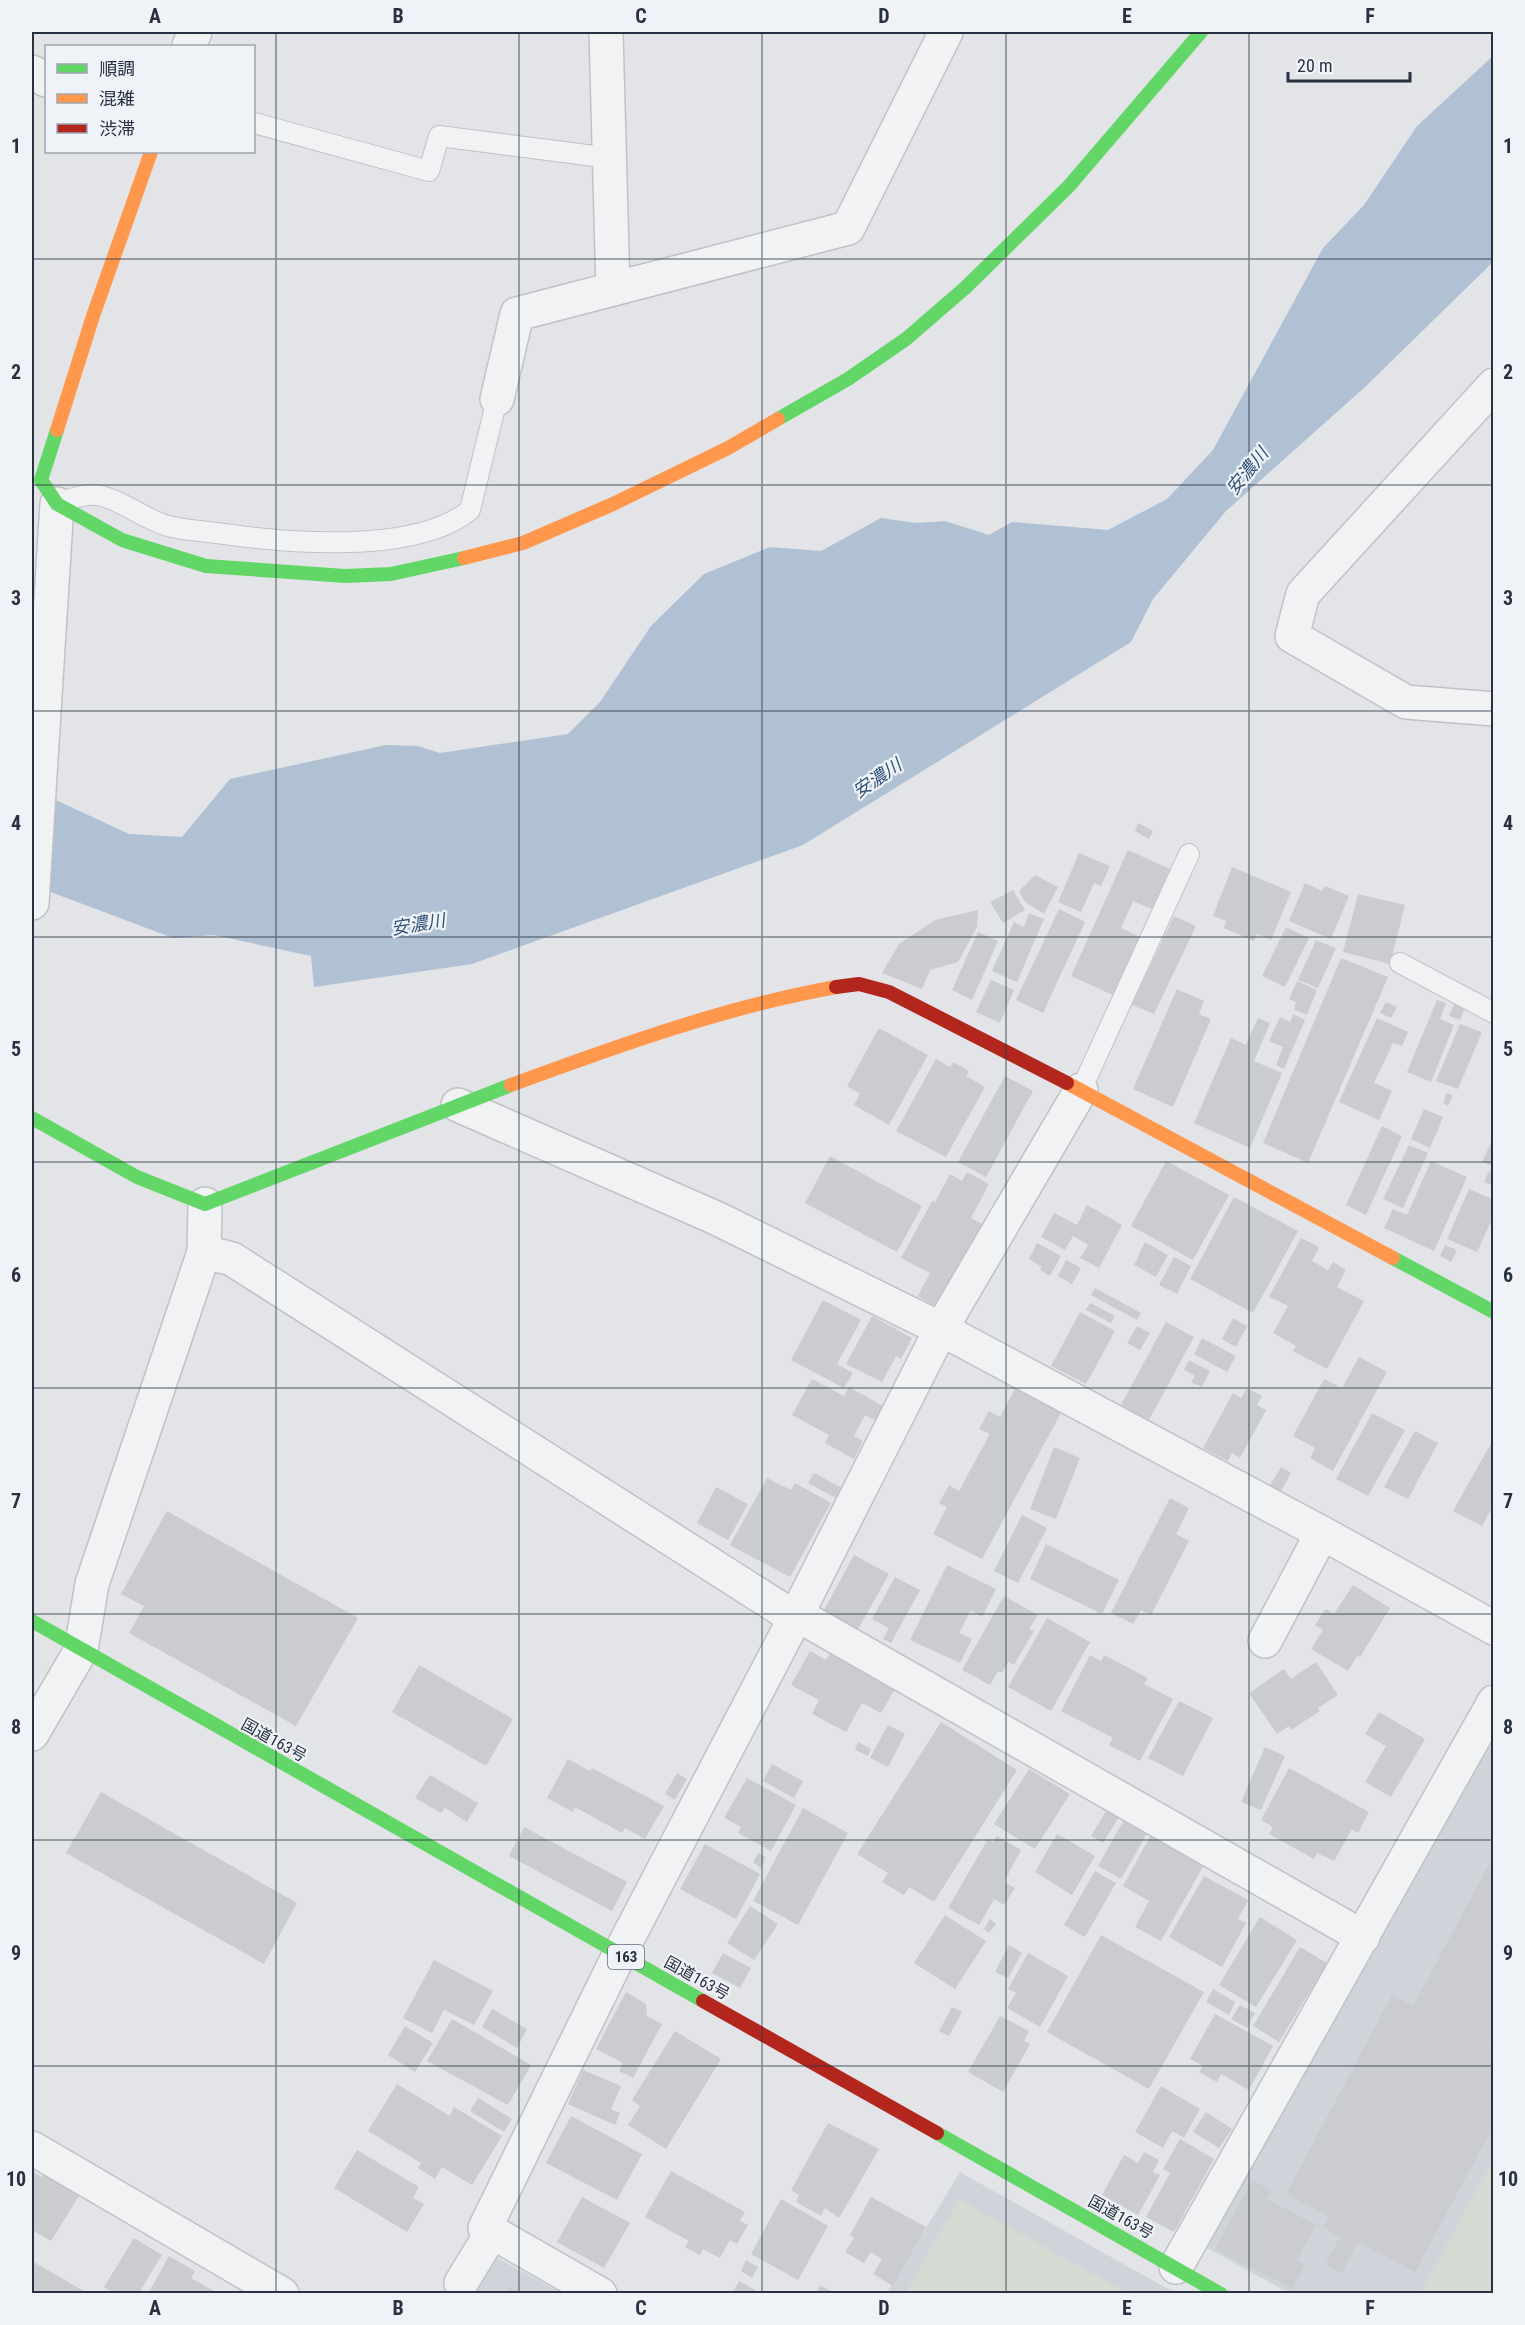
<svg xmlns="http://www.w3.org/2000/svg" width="1525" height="2325" viewBox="0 0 1525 2325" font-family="'Roboto Condensed','Noto Sans JP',sans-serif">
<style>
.built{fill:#d0d4da}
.green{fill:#d3dbd2}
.water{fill:#afc1d3}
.building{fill:#cacccf}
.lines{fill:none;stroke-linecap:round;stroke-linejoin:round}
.lane-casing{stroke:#c0c2c5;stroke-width:22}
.street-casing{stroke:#c0c2c5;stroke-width:36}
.lane{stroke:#f1f2f4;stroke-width:20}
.street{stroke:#f1f2f4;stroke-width:33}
.fast{stroke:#63d668;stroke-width:14}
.slow{stroke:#ff974d;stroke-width:14}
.jam{stroke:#b3261e;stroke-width:14}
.grid{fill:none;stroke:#283141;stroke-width:1.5;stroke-opacity:0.55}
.labels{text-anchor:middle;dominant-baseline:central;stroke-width:4.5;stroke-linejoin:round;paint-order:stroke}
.shield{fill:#eff3f7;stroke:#646b78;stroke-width:1.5}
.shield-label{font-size:15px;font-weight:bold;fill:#283141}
.street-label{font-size:16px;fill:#283141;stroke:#eff3f7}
.water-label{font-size:18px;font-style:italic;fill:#305177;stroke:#eff3f7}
.neatline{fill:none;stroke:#283141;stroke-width:2}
.grid-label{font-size:20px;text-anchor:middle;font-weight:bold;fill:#283141}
</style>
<rect width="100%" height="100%" fill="#e2e4e7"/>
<g class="built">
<path d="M1493,1734V2293H1289L1207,2248Z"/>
<path d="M960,2172L1175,2293L886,2294Z"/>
<path d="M496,2257L561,2293L476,2294Z"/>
</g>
<g class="green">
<path d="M1493,2160V2293H1420Z"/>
<path d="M959,2199L1127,2293H1128H905Z"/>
</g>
<path class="water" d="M1493,56V262L1365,387L1226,511L1153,599L1131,642L803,845L472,964L314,987L311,956L214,935L173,938L32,885V789L129,834L182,837L230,779L386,745L418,746L440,753L568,734L600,702L651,626L704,574L770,547L821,551L881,518L916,523L945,521L989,535L1012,522L1108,530L1167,499L1213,450L1323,248L1364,205L1417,126Z"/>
<g class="building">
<path d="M1138,823L1153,831L1149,839L1135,831Z"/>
<path d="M1128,850L1170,869L1152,909L1133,901L1121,928L1140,937L1113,995L1071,976Z"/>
<path d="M1079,853L1110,866L1101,886L1094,883L1081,912L1058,902Z"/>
<path d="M1232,867L1291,892L1271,940L1257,934L1254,941L1224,928L1226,921L1213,916Z"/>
<path d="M1035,875L1058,887L1044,914L1025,902L1019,891Z"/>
<path d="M1305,883L1322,891L1325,886L1349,896L1331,939L1289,921Z"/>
<path d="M1013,890L1025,910L1003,923L990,902Z"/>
<path d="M1358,894L1405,905L1390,964L1343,952Z"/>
<path d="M1059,909L1085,922L1043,1013L1016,1000Z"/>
<path d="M978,910L977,927L958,962L930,970L922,989L882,973L899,944L935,920Z"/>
<path d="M1029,913L1044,919L1017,982L992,971L1014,922L1024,927Z"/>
<path d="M1174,916L1196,926L1154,1014L1132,1005Z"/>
<path d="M1286,927L1309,938L1285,987L1262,976Z"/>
<path d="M978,932L998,941L972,1000L952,990Z"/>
<path d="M1316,940L1336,948L1318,988L1298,980Z"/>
<path d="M1341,958L1388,977L1308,1163L1263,1143Z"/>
<path d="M991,980L1014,990L1000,1023L976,1012Z"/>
<path d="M1297,981L1317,990L1307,1015L1294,1010L1296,1002L1289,999Z"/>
<path d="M1177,989L1204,1001L1199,1014L1211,1019L1173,1107L1133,1089Z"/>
<path d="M1437,1000L1446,1003L1440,1019L1454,1025L1431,1082L1407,1072Z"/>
<path d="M1386,1002L1397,1007L1391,1018L1380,1013Z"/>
<path d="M1454,1004L1465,1008L1460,1020L1449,1016Z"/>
<path d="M1293,1014L1305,1020L1284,1069L1276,1065L1283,1047L1269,1041L1280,1017L1290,1022Z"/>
<path d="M1258,1018L1270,1023L1254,1061L1282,1073L1250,1148L1194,1123L1231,1038L1246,1045Z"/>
<path d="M1377,1018L1408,1032L1402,1046L1393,1043L1374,1083L1392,1091L1379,1120L1339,1102Z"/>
<path d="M1460,1024L1482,1032L1458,1089L1436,1081Z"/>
<path d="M879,1028L928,1055L889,1125L854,1105L860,1094L847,1086Z"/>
<path d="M936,1059L950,1067L953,1062L969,1071L966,1076L985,1087L946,1157L896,1131Z"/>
<path d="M1005,1076L1033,1091L986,1177L958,1162Z"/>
<path d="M1447,1093L1453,1096L1448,1106L1443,1103Z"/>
<path d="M1424,1109L1443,1117L1430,1148L1411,1139Z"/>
<path d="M1382,1126L1402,1136L1366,1215L1346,1205Z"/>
<path d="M1494,1136V1167L1482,1162Z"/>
<path d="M1409,1145L1428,1153L1403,1208L1383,1199Z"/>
<path d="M830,1156L922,1206L897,1252L805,1203Z"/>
<path d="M1166,1161L1229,1195L1193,1260L1131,1226Z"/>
<path d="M1431,1161L1467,1177L1434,1251L1384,1228L1393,1209L1407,1215Z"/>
<path d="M1489,1171L1494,1173V1186L1484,1182Z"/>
<path d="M967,1172L989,1184L971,1218L982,1224L937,1307L918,1296L930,1273L901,1258L932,1201L935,1202L950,1174L962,1181Z"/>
<path d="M1469,1189L1494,1200V1215L1477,1252L1447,1239Z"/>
<path d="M1234,1197L1298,1231L1253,1313L1190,1279Z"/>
<path d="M1087,1205L1122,1225L1099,1268L1080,1258L1088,1245L1073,1236L1065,1250L1041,1237L1054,1213L1077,1225Z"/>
<path d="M1301,1238L1319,1247L1312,1261L1328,1270L1333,1262L1346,1270L1337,1287L1364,1301L1327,1369L1293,1351L1296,1346L1273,1333L1288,1306L1269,1297Z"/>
<path d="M1145,1242L1168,1255L1156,1277L1134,1265Z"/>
<path d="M1037,1243L1061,1256L1050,1276L1040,1270L1042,1267L1029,1259Z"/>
<path d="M1445,1245L1457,1250L1451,1262L1440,1256Z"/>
<path d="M1174,1257L1191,1266L1177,1294L1159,1285Z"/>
<path d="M1066,1260L1081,1268L1072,1284L1058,1276Z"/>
<path d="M1095,1288L1141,1313L1137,1320L1091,1295Z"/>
<path d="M823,1300L861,1320L837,1364L853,1373L844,1388L791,1360Z"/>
<path d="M1090,1303L1115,1316L1111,1323L1086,1310Z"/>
<path d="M1080,1312L1115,1331L1086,1384L1051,1366Z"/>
<path d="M872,1316L912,1338L901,1359L896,1356L882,1382L846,1364Z"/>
<path d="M1233,1318L1247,1326L1236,1347L1222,1339Z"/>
<path d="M1166,1322L1194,1337L1149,1420L1121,1405Z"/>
<path d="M1137,1326L1150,1333L1140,1350L1127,1343Z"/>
<path d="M1202,1338L1236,1356L1227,1372L1194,1354Z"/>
<path d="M1359,1357L1387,1372L1333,1471L1310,1458L1315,1448L1293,1436L1324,1379L1342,1388Z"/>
<path d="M1189,1360L1210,1371L1202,1387L1191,1382L1195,1376L1184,1370Z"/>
<path d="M812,1379L844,1396L849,1387L883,1406L875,1420L865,1415L854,1436L863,1441L854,1459L825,1443L829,1435L792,1415Z"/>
<path d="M1247,1388L1262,1396L1257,1405L1266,1410L1240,1458L1232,1453L1228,1461L1203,1448L1233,1393L1241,1398Z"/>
<path d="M1015,1389L1061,1413L982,1559L933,1534L947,1507L939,1503L949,1485L959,1491L990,1434L979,1429L989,1411L1000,1417Z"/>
<path d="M1372,1413L1405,1430L1368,1496L1336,1479Z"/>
<path d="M1415,1431L1438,1443L1408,1499L1384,1487Z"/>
<path d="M1494,1438V1504L1482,1526L1453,1511Z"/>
<path d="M1054,1447L1080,1458L1056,1519L1030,1509Z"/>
<path d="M1281,1467L1291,1473L1281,1491L1270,1485Z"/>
<path d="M814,1473L842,1488L836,1498L808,1483Z"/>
<path d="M767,1478L791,1490L795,1483L831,1503L790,1577L730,1545Z"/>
<path d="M716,1487L748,1504L728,1540L697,1523Z"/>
<path d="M1170,1498L1189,1508L1176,1534L1189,1541L1151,1615L1141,1610L1133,1624L1111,1613Z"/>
<path d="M167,1511L358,1618L296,1726L129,1633L144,1606L121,1594Z"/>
<path d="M1022,1515L1047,1528L1018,1583L994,1571Z"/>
<path d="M1046,1544L1119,1580L1102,1614L1030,1579Z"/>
<path d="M854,1555L889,1574L857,1631L823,1612Z"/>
<path d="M947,1565L996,1589L982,1617L971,1610L959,1633L972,1639L960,1663L910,1640Z"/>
<path d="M895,1577L920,1590L891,1643L883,1639L889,1628L872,1619Z"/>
<path d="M1353,1585L1390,1608L1360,1657L1358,1655L1348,1671L1311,1649L1323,1630L1315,1625L1326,1609L1334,1614Z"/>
<path d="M1004,1596L1038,1615L1029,1629L1034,1631L1014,1665L1008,1662L1002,1673L998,1671L990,1685L962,1670Z"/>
<path d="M1047,1618L1090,1642L1051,1711L1008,1687Z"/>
<path d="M810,1651L826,1660L831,1652L896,1687L881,1713L862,1703L846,1732L812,1714L819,1700L791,1685Z"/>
<path d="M1090,1655L1101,1661L1104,1655L1148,1678L1144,1684L1173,1699L1140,1761L1109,1745L1113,1738L1061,1711Z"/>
<path d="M1316,1662L1338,1695L1318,1708L1320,1711L1291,1730L1289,1726L1277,1734L1249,1693L1284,1669L1291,1679Z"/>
<path d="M419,1665L513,1719L486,1766L392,1712Z"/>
<path d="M1179,1701L1213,1718L1183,1776L1148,1758Z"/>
<path d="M1379,1712L1425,1739L1391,1797L1365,1782L1386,1746L1365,1734Z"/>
<path d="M941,1722L1017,1770L934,1902L909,1887L904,1895L882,1882L888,1873L857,1854Z"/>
<path d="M888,1725L905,1734L888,1767L870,1758Z"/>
<path d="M858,1742L871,1749L868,1756L855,1750Z"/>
<path d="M1265,1747L1285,1756L1261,1810L1241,1802Z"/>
<path d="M568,1759L590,1771L592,1768L664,1806L645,1839L625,1828L622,1833L575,1807L573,1812L547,1798Z"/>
<path d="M772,1764L803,1781L794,1798L763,1781Z"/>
<path d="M1289,1768L1369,1812L1358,1833L1352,1829L1334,1861L1317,1853L1314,1859L1269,1834L1273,1827L1261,1820Z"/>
<path d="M1029,1769L1070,1794L1035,1849L994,1824Z"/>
<path d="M677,1773L687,1779L675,1800L665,1794Z"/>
<path d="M430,1775L478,1803L467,1822L445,1808L441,1813L415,1798Z"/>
<path d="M747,1778L796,1805L771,1851L738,1833L741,1827L724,1818Z"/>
<path d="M101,1792L297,1903L264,1964L66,1853Z"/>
<path d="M803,1808L848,1833L798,1925L753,1901Z"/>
<path d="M1108,1808L1120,1815L1103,1843L1091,1836Z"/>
<path d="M1126,1816L1149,1830L1121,1879L1098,1866Z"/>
<path d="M524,1827L627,1882L612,1911L509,1856Z"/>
<path d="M1152,1833L1205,1863L1161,1941L1135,1927L1149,1901L1123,1886Z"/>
<path d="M1057,1834L1095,1856L1072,1895L1035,1872Z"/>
<path d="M997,1836L1021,1850L1004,1882L1015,1888L1004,1905L994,1899L979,1925L948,1908L988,1839L993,1842Z"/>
<path d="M705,1844L760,1874L736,1919L680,1889Z"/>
<path d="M758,1853L766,1857L761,1868L753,1862Z"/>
<path d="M1494,1855V2048L1473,2038L1494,2049V2125L1415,2272L1358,2242L1342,2274L1325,2265L1340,2237L1323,2228L1329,2217L1286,2194L1392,1995L1413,2006Z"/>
<path d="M1095,1871L1116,1883L1085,1937L1064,1925Z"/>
<path d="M1204,1876L1248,1900L1238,1919L1246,1923L1222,1967L1169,1937Z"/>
<path d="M750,1906L778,1924L754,1960L727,1943Z"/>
<path d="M945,1915L986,1941L955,1989L914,1963Z"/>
<path d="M1260,1917L1297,1940L1256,2007L1219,1985Z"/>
<path d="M990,1919L996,1924L989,1933L984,1929Z"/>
<path d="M1101,1935L1204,1992L1149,2089L1047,2032Z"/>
<path d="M1009,1945L1022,1953L1008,1978L995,1972Z"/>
<path d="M1300,1947L1327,1963L1279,2042L1253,2026Z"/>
<path d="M723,1953L751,1968L740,1988L712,1973Z"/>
<path d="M1028,1953L1068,1976L1040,2027L1007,2008L1016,1993L1008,1989Z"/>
<path d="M434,1960L493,1991L474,2025L444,2010L432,2033L403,2018Z"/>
<path d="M1213,1989L1235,2002L1229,2015L1206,2002Z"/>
<path d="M626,1992L646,2004L647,2016L662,2024L633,2078L619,2071L623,2063L596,2049Z"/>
<path d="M1240,2005L1255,2013L1247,2028L1231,2019Z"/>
<path d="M952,2007L962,2012L949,2036L939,2031Z"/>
<path d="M492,2009L527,2029L517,2048L482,2027Z"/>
<path d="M1215,2014L1273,2046L1249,2090L1221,2074L1217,2082L1199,2072L1203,2066L1190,2059Z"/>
<path d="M1000,2016L1029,2031L1024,2041L1030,2044L1003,2092L968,2072Z"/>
<path d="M452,2019L531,2065L508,2105L427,2061Z"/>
<path d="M405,2026L433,2043L415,2072L388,2055Z"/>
<path d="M675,2031L721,2059L666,2149L628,2125L640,2106L632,2100Z"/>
<path d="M583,2070L621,2086L611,2109L620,2113L615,2125L568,2104Z"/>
<path d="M397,2084L450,2116L454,2107L502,2136L472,2185L442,2167L435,2179L418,2168L421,2163L368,2131Z"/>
<path d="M1161,2086L1200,2109L1184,2138L1172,2131L1163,2148L1135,2132Z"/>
<path d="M478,2098L512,2119L504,2132L470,2111Z"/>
<path d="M1206,2112L1232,2129L1219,2148L1193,2132Z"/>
<path d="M571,2116L642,2154L617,2200L546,2163Z"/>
<path d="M828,2123L879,2149L839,2218L825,2208L821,2216L796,2202L799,2195L791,2190Z"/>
<path d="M1180,2139L1214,2159L1174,2232L1146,2217L1170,2173L1163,2169Z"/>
<path d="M357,2150L419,2187L413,2198L424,2204L407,2232L334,2188Z"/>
<path d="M1144,2152L1159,2160L1153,2172L1160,2175L1138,2215L1102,2195L1124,2155L1138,2163Z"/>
<path d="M32,2171L42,2177L43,2174L79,2196L51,2241L32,2230Z"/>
<path d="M671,2171L745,2212L740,2221L748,2225L737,2244L730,2240L720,2258L703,2249L700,2255L685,2247L689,2241L645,2217Z"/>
<path d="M1252,2180L1272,2191L1267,2199L1316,2225L1297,2260L1305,2265L1292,2289L1215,2249Z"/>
<path d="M582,2197L630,2223L604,2268L557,2242Z"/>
<path d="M871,2197L926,2227L893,2286L873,2274L882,2259L871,2252L864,2263L845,2252L854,2238L850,2235Z"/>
<path d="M781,2199L828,2226L798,2280L751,2254Z"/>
<path d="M134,2238L162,2255L138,2294H115L104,2287Z"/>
<path d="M169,2256L195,2271L191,2278L219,2294H148Z"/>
<path d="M746,2260L758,2267L752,2278L741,2271Z"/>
<path d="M32,2261L89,2294H32Z"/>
<path d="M739,2281L762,2294H732Z"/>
<path d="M820,2285L835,2294H816Z"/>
<path d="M510,2286L523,2294H506Z"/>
</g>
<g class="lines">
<defs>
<g id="lane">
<path d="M254,123L429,171L439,136L610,158"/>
<path d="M57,504C67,501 77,496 88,495C112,492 144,520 168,526C183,530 201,531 217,533C285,543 415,555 470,510L497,399"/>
<path d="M1400,963L1494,1013"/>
<path d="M1081,1090L1189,854"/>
</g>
<g id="street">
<path d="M606,32L613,289"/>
<path d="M189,46L195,32"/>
<path d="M32,72L46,80"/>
<path d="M1494,385L1303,594L1292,636L1406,702L1494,709"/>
<path d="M497,399L517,314L848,228L946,32"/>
<path d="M32,903L57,504"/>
<path d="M458,1105L716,1218L941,1329L1322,1533L1494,1628"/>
<path d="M204,1252L232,1259L795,1618"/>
<path d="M796,1614L1363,1937"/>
<path d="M1265,1641L1322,1533"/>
<path d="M32,1734L81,1650L92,1584L204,1252L205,1204"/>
<path d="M32,2148L282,2294"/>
<path d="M1176,2267L1494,1702"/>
<path d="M461,2283L492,2232"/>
<path d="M600,2294L485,2228L620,1953L795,1618L941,1329L1081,1090"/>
</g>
</defs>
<use href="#lane" class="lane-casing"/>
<use href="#street" class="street-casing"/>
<use href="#lane" class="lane"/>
<use href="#street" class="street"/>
<g class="fast">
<path d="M778,419L848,379L906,339L965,288L1069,186L1201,32"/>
<path d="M57,430L41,480L57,504L122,540L206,566L345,576L391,574L464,558"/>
<path d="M32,1118L137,1177L205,1204L511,1085"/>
<path d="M1393,1258L1494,1312"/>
<path d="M32,1621L703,2001"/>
<path d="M937,2133L1221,2294"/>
</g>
<g class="slow">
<path d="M57,430L93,316L151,152"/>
<path d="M464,558L523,543L613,504L728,448L778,419"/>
<path d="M1067,1083L1393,1258"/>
<path d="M511,1085C617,1046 725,1007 836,987"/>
</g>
<g class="jam">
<path d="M836,987L859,984L889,992L1067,1083"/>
<path d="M703,2001L937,2133"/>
</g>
</g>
<path class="grid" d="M276,32V2294M519,32V2294M762,32V2294M1006,32V2294M1249,32V2294M32,259H1494M32,485H1494M32,711H1494M32,937H1494M32,1162H1494M32,1388H1494M32,1614H1494M32,1840H1494M32,2066H1494"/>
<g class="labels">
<rect class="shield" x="608" y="1945" width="36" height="24" rx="4.5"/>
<g class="shield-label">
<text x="626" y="1957">163</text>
</g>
<g class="street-label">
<text transform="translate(274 1740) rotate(29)">国道163号</text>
<text transform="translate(697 1978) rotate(29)">国道163号</text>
<text transform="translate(1121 2217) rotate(29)">国道163号</text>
</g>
<g class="water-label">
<text transform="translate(1247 471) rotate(-51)">安濃川</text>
<text transform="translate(877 778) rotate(-34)">安濃川</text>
<text transform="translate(418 924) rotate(-9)">安濃川</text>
</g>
</g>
<rect width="1525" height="2325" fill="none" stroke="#eff3f7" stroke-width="66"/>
<rect x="45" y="45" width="210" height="108" fill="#eff3f7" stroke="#9fa5ae" stroke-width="1.5"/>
<rect x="57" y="64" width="30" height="9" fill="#63d668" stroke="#9fa5ae" stroke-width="1.5"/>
<text x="99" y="75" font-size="18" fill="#283141">順調</text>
<rect x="57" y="94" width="30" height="9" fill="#ff974d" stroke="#9fa5ae" stroke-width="1.5"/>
<text x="99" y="105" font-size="18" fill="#283141">混雑</text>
<rect x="57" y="124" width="30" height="9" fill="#b3261e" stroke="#9fa5ae" stroke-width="1.5"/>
<text x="99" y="135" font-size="18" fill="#283141">渋滞</text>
<path d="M1288 72v9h122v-9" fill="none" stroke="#283141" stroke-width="3"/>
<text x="1297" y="72" font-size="18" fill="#283141" stroke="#eff3f7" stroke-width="4.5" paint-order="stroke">20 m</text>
<rect x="33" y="33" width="1459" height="2259" class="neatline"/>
<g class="grid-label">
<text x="155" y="23">A</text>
<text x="398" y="23">B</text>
<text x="641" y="23">C</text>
<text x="884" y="23">D</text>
<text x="1127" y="23">E</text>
<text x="1370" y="23">F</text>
<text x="16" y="153">1</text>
<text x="1508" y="153">1</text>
<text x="16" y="379">2</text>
<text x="1508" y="379">2</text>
<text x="16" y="605">3</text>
<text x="1508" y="605">3</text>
<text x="16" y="830">4</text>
<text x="1508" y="830">4</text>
<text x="16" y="1056">5</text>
<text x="1508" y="1056">5</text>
<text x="16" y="1282">6</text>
<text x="1508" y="1282">6</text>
<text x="16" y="1508">7</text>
<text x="1508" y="1508">7</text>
<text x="16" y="1734">8</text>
<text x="1508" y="1734">8</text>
<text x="16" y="1960">9</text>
<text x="1508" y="1960">9</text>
<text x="16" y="2186">10</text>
<text x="1508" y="2186">10</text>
<text x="155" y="2315">A</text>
<text x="398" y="2315">B</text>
<text x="641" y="2315">C</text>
<text x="884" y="2315">D</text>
<text x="1127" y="2315">E</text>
<text x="1370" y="2315">F</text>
</g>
</svg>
